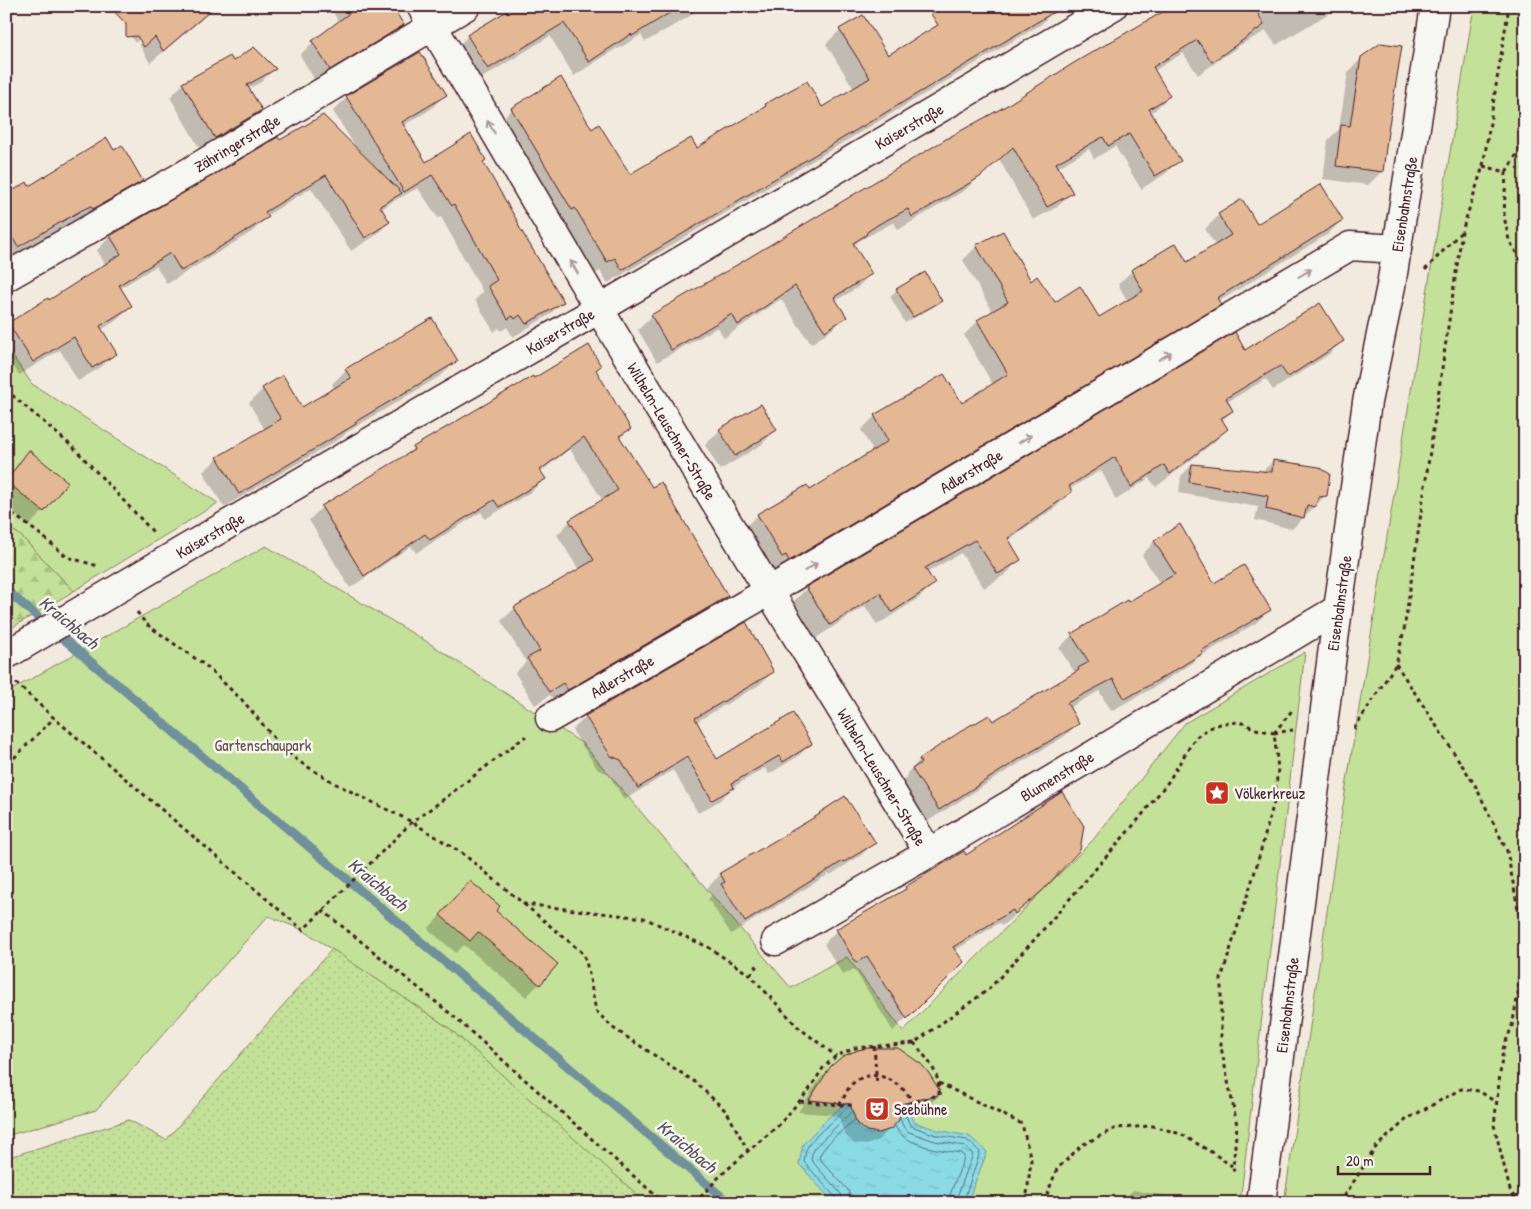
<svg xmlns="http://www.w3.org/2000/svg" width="1531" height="1209" viewBox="0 0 1531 1209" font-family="'Patrick Hand',sans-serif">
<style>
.forest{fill:url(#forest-firs);stroke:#878062}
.park{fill:#c4e199;stroke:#878062}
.garden{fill:url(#garden-dots);stroke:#878062}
.water{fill:url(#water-ripples);stroke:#70909b}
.shadow{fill:#0003}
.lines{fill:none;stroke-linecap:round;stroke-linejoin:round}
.shore{stroke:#646a76;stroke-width:1}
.stream{stroke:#70909b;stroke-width:9}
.building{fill:#e4b894;stroke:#4a1f2b}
.minor-casing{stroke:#4a1f2b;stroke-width:31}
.path{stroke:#4a1f2b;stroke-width:3;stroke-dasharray:4 4;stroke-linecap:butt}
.minor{stroke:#f6f6f2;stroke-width:28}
.oneway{stroke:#a99598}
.labels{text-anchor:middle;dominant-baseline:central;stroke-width:5;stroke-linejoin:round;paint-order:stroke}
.street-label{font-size:16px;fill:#4a1f2b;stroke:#f6f6f2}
.park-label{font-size:16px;fill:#685046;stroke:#f6f6f2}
.poi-label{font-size:16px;fill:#4a1f2b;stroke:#f6f6f2;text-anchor:start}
.water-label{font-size:18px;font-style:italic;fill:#5a4e5a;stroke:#f6f6f2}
</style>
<defs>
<pattern id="forest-firs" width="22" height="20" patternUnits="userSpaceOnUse" patternTransform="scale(1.25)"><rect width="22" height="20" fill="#c4e199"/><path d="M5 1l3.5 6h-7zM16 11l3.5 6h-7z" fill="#aac184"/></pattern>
<pattern id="garden-dots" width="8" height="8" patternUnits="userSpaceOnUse" patternTransform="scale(1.25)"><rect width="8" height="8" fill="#c4e199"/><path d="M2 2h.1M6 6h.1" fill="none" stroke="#aac184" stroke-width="1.8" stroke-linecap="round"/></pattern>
<pattern id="water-ripples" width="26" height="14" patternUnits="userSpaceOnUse" patternTransform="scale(1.25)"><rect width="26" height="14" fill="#8adbe6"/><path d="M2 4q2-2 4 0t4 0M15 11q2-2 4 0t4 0" fill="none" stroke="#79bcc5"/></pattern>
</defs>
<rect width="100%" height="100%" fill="#f2eadf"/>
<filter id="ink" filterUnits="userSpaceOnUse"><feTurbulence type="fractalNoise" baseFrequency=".02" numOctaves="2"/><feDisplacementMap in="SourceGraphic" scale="10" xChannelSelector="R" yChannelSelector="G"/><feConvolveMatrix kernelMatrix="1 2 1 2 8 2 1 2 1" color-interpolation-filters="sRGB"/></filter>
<g filter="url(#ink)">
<path class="forest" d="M6,525L21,536L74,591L6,631Z"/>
<g class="park">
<path d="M1474,6H1525V1203H1284L1339,830Z"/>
<path d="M6,347L32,384L218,503L74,591L21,536L6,525Z"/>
<path d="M266,546L429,643L583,744L791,988L847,957L903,1031L1093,840L1185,723L1305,652L1240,1203H644L449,1028L303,930L268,916L96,1110L6,1136V693Z"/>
</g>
<path class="garden" d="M332,949L449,1028L647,1203H6V1158L129,1120L166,1140Z"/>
<path class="water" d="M851,1090L905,1096L914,1122L937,1130L969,1136L987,1152L967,1203H834L799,1164L803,1144L828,1118L841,1107Z"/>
<g class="shadow">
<path d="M6,6H19L6,19Z"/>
<path d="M115,6L149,29L135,43Z"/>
<path d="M215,6L202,19L150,63L139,44L151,31Z"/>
<path d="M330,6H392L402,25L389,38L316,82L300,55L313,42L339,23Z"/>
<path d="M518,6H700L690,16L645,42L641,35L618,49L617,48L574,76L550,36L474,83L454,50L468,36Z"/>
<path d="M1177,6H1341L1276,45L1266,31L1240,45L1198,75L1183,53L1154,71L1169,96L1155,110L1150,113L1179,160L1165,174L1141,189L1115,146L1094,159L1089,149L1057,168L1071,193L1057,207L1033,220L999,159L965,190L898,230L894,222L859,241L854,246L870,274L857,288L835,301L845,317L831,330L811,344L781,299L724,338L718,327L657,362L638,330L652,316Z"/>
<path d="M1054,11L1040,25L608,283L600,271L593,275L498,123L512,109L591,131L629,176L697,150L762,110L766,105L822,108L854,89L826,44L840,30L888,57Z"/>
<path d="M420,53L444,95L431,109L403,126L425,164L482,162L562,302L549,315L513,337L507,327L501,331L499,328L494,332L475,300L483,292L441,217L438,218L418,188L390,203L381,210L389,222L375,236L351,251L311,188L266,216L267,217L253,231L167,284L156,266L119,289L131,306L117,320L101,330L115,354L101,367L78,381L60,350L19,375L6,355V327L106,266L97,250L110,237L277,139L279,142L357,149L333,111L347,97Z"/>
<path d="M1362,58L1382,171L1368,185L1323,179L1328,140L1339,129L1348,72Z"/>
<path d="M232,62L274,69L261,82L248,89L260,110L247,123L201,151L170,97L183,84Z"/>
<path d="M114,152L141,180L118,204L6,263V196Z"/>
<path d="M1219,215L1256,226L1342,220L1328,234L1218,302L1219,304L1205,318L775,574L772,568L768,570L744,528L758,515L810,492L873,451L861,430L875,416L961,405L993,385L964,335L978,321L993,313L963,260L977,246L1030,282L1055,303L1098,319L1128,302L1118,284L1132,271L1186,264L1216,246L1205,229Z"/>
<path d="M897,290L940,300L933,307L905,323L890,296Z"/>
<path d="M1343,340L1328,355L1273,390L1266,379L1227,402L1232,411L1222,421L1227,429L1213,443L1156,487L1149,478L1116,500L1101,470L1068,490L1070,493L1056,507L1008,541L1020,559L1006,574L984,588L961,553L926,573L933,584L919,598L877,625L865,606L816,638L793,602L807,588L1244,352Z"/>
<path d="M456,361L442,375L347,432L341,438L224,507L203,472L218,458L265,430L249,403L263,389L301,409L335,389L332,384L346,370Z"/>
<path d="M595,371L630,428L619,439L652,489L727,596L714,610L554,702L550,695L535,705L515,673L526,662L501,621L515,608L579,570L557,535L570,521L603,501L570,449L540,472L544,479L531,492L485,519L481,512L416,553L411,546L350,588L309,520L322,507L404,458L413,448L533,378L534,380Z"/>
<path d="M761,406L776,430L761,445L720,470L705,445L720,430Z"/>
<path d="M30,452L43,511L29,526L6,507V478Z"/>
<path d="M1273,461L1325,496L1292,529L1255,520L1258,507L1179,493L1181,476L1192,465L1262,472Z"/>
<path d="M1154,542L1214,585L1269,610L1256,623L1196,659L1188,666L1158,685L1111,711L1099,691L1069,708L1078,723L1065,736L1010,769L925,823L900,783L908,775L907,773L920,760L993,722L1075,673L1059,648L1072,635L1160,584L1142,555Z"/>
<path d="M773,672L759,685L696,722L717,761L811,744L797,757L769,774L765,768L733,787L719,801L698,813L673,770L624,800L608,773L598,770L572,730L586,717Z"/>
<path d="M820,814L874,843L860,856L830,875L829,874L731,934L708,899L712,895L707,888L721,874L814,819Z"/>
<path d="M964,853L966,856L1027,904L1002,926L999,923L954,951L962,962L893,1031L854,969L843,975L824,944L837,930L902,892L906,888Z"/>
<path d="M470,882L494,911L539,984L526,997L464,945L456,953L428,929Z"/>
<path d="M832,1067L941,1094L929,1105L899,1113L890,1128L877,1141L866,1145L854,1143L845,1135L838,1115L798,1112L819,1080Z"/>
<path d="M1133,1190L1179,1198L1178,1203H1120Z"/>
</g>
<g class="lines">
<g class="shore">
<path d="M902,1105L909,1123L911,1126L936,1135L967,1140L980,1152L963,1203"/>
<path d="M900,1119L904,1128L909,1132L935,1141L964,1146L973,1154L957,1197V1203"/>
<path d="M895,1126C903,1146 941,1150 960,1153L964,1156V1158L950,1195L949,1203"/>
<path d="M837,1203L836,1198L804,1162C805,1157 805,1150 808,1146C818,1130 839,1120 848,1105"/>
<path d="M843,1203L841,1194L811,1160L813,1149L851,1112"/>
<path d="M851,1203L848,1190L819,1158C822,1145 845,1129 854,1120"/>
</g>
<path class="stream" d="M6,590L729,1203"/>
</g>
<g class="building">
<path d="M109,6H216L163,51L155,37L144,47L137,36L126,37V24Z"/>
<path d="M359,6H392L404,25L330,70L312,41Z"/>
<path d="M515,6H681L632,36L631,34L589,62L564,23L488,69L467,35Z"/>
<path d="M926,6H1064L622,270L615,258L607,262L575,208L572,210L511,108L561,77L592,129L599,124L630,174L691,138L697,148L766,106L765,104L807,81L822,107L870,78L839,29L863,15L888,55L938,25Z"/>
<path d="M1173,6H1254L1264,25L1212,62L1197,40L1153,67L1170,96L1149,109L1181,161L1155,176L1129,134L1108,146L1103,137L1056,163L1073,193L1047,207L1013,147L980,177L912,217L908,209L879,224L867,232L866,235L853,243L872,274L834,297L847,317L825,331L795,286L738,325L732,314L671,350L651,315L730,269L946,139L1004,107L1077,61Z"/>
<path d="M1381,43L1402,46L1388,131L1383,172L1336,166L1341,125L1350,126L1361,57Z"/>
<path d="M254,47L276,69L247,85L262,110L215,138L182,83L230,56L233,61Z"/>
<path d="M420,52L447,95L402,122L426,162L471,134L486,160L483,162L519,224L518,225L564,302L526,324L520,315L515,319L513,316L508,319L488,286L497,280L454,204L452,206L432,175L404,192L346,96Z"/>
<path d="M323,115L402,193L380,206L390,222L365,238L326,175L265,212L269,217L181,271L170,253L119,285L132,306L100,326L117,354L92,368L74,337L33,362L8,323L48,298L49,300L121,254L110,236L278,137L280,140Z"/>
<path d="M107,138L114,150L122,145L143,181L93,209L91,206L82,210L18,247L6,227V195L27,182L29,186Z"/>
<path d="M1321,184L1343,220L1217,298L1221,305L789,561L786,555L782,557L757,514L807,485L810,490L888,441L874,415L944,374L962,403L1008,374L977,320L1008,302L976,245L1003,231L1031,281L1037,276L1055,302L1080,286L1099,317L1143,291L1131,270L1176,243L1187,262L1231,235L1218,214L1242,199L1257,224Z"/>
<path d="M925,272L942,301L913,317L896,289Z"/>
<path d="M1320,303L1344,341L1288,377L1280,366L1226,398L1233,411L1221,418L1228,429L1170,474L1164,465L1131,487L1115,457L1069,486L1072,492L1008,538L1021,560L998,574L975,540L925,568L935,584L892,612L880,593L830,625L806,587L1235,332L1245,350Z"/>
<path d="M432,318L458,361L355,422L356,424L239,494L217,457L281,419L262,388L283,375L302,407L351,378L345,369Z"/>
<path d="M589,345L601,366L596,370L631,429L619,436L652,487L661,482L728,596L568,690L563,683L549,692L527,658L540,651L514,607L594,560L569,520L618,490L584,437L540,470L546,479L499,507L494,500L430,540L425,534L364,576L321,506L414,450L413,447L533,376L534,378Z"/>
<path d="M761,404L777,430L735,456L719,429Z"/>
<path d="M29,450L68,482L44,512L6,481Z"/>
<path d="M1273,460L1319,467L1330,474L1327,496L1319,497L1315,507L1307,505L1304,518L1266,509L1268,496L1189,482L1192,464L1272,472Z"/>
<path d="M1180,524L1214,583L1244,565L1271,610L1201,651L1203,653L1172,672L1125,699L1113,679L1067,703L1079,724L1024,756L939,810L912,769L921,763L919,759L972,724V725L989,715L993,721L1079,670L1078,668L1089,662L1071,634L1127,600L1128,602L1175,574L1154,541Z"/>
<path d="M746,622L774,672L695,718L717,759L793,713L812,744L783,762L779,756L732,783L734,788L712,800L687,757L638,788L621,760L611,756L585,716Z"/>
<path d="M1062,792L1084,826L1080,850L1042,891L1015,914L1013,910L953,947L964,962L907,1019L867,956L856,963L836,929L906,889L905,887L964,851L966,855Z"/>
<path d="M845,796L876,843L844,862L843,861L745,922L721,884L725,882L720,873L820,814L819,813Z"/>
<path d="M470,881L500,906L496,911L558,964L540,985L478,932L470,941L440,915Z"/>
<path d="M868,1048H898L921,1064L928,1072L942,1094L901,1104L899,1120L891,1129L879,1133L867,1131L857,1124L850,1104L809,1100L831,1066L843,1056L858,1050Z"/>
</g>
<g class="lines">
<defs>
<g id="minor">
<path d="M421,6L599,309L769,591L929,853"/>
<path d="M6,277L186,174L466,6"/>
<path d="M6,655L175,555L599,309L1113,6"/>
<path d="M550,718L769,591L1350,246L1397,249"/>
<path d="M776,941L929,853L1338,609"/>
<path d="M1261,1203L1338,609L1367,402L1391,286L1435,6"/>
</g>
</defs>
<use href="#minor" class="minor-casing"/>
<g class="path">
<path d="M1483,166L1506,172L1525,141"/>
<path d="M1506,172L1504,216L1509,240L1525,269"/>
<path d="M1425,270L1462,231"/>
<path d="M6,390L74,448L155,534"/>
<path d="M6,509L41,535L67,557L98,566"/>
<path d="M137,612L146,624L206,666L244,702L279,744L298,761L336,784L412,822L462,853L524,904L644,918L708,947L750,975L798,1027L836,1056"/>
<path d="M1396,664L1475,785L1507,851L1522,930L1518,994L1512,1026L1503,1049L1494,1125L1510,1190L1518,1203"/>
<path d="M16,683L54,718L303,930L412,822L436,805L526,736"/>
<path d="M1354,729L1396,664L1404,630L1462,231L1483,166L1509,6"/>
<path d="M1274,733L1294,708"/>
<path d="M1274,733L1293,730"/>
<path d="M14,758L54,718"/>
<path d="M524,904L584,954L589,974L596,1011L613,1028L695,1082L727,1112L748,1151"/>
<path d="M322,910L452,1015L664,1203"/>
<path d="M750,975L759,963"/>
<path d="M874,1046L877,1086"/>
<path d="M939,1083L1022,1124L1031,1160L1026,1203"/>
<path d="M800,1101L839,1105H854"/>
<path d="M839,1105C844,1099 846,1091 851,1085C872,1064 901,1081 913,1102"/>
<path d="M901,1107L913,1102L939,1095C940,1072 928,1060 914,1043L912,1044"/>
<path d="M695,1203L719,1177L748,1151L778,1126L809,1090L823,1068L836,1056L855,1048L914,1043L989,989L1035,939L1138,820L1168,782L1195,738L1209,728L1223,723L1240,722L1256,729L1274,733L1278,769L1274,802L1256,868L1221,979V1047L1237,1125L1233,1167L1234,1172"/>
<path d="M1046,1203V1197L1057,1169L1082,1145L1116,1128L1153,1126L1181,1134L1216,1155L1232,1166"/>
<path d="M1340,1203L1376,1147L1407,1119L1461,1089L1479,1091L1497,1103"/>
</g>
<use href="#minor" class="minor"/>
</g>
<defs><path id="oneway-shaft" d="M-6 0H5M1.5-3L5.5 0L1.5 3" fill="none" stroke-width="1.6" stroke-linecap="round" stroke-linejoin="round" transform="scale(1.25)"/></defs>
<g class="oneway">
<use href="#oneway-shaft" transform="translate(491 127) rotate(-121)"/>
<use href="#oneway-shaft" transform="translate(574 267) rotate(-121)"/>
<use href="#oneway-shaft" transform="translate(1305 273) rotate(-31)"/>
<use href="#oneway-shaft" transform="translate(1165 356) rotate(-31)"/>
<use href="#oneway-shaft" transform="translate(1025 439) rotate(-31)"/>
<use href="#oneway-shaft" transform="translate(811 567) rotate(-31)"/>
</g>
</g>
<defs>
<symbol id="sight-square" viewBox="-11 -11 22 22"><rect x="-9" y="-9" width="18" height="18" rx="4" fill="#c8321e" stroke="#f6f6f2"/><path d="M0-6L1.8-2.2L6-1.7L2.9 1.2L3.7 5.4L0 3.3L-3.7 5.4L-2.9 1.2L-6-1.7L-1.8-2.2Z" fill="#fff"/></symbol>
<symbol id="theatre-square" viewBox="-11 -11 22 22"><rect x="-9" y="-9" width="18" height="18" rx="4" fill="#c8321e" stroke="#f6f6f2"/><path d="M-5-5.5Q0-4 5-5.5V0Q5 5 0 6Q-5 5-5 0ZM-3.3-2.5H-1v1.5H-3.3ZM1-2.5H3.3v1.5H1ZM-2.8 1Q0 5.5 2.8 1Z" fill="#fff"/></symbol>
</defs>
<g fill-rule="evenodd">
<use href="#sight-square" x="1203" y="779" width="28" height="28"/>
<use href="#theatre-square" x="863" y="1095" width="28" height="28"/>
</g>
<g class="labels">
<g class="street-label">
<text transform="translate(909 126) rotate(-30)">Kaiserstraße</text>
<text transform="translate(237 143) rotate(-31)">Zähringerstraße</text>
<text transform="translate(1404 204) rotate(-81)">Eisenbahnstraße</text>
<text transform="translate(560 331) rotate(-30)">Kaiserstraße</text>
<text transform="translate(672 431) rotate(59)">Wilhelm-Leuschner-Straße</text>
<text transform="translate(971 471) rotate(-31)">Adlerstraße</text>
<text transform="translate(210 535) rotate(-30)">Kaiserstraße</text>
<text transform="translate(1339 603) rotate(-82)">Eisenbahnstraße</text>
<text transform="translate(622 676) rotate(-30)">Adlerstraße</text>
<text transform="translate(1057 776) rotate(-31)">Blumenstraße</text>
<text transform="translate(882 777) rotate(59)">Wilhelm-Leuschner-Straße</text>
<text transform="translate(1287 1005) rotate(-83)">Eisenbahnstraße</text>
</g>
<g class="park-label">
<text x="263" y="745">Gartenschaupark</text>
</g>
<g class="poi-label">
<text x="1234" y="793">Völkerkreuz</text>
<text x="894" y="1109">Seebühne</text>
</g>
<g class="water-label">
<text transform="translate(69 622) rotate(40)">Kraichbach</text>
<text transform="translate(378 884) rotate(40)">Kraichbach</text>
<text transform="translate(687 1146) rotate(40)">Kraichbach</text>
</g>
</g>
<rect width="1531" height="1209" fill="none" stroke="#f6f6f2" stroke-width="25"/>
<rect x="12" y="12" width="1506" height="1184" fill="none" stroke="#4a1f2b" stroke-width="2" filter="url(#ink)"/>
<path d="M1338 1166v8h92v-8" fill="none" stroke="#4a1f2b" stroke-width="2.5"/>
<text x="1346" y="1166" font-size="15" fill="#4a1f2b" stroke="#f6f6f2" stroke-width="4" paint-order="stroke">20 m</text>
</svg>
